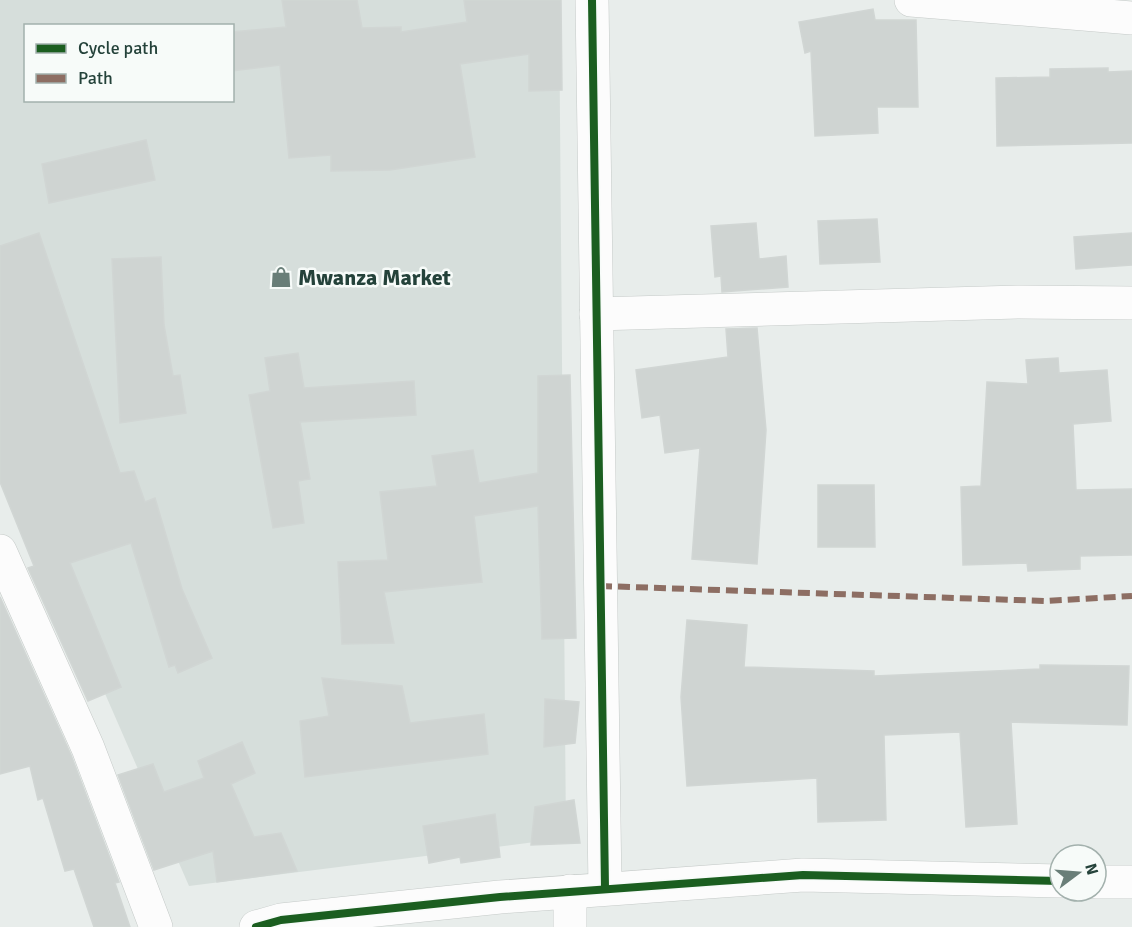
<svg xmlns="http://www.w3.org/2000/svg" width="1132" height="927" viewBox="0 0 1132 927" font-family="Signika,sans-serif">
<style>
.built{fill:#d6dedb;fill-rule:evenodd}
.building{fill:#cfd4d2;stroke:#d1d6d4;stroke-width:1.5}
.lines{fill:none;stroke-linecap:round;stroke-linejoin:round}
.street-casing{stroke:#c5cac8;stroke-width:34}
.street{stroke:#fcfcfc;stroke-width:33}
.quiet{stroke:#8d6e63;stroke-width:6;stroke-dasharray:12 6;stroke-linecap:butt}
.cycleway-casing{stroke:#f7fbf9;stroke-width:11}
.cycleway{stroke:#1b5e20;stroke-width:8}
.labels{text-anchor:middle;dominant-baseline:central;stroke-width:5;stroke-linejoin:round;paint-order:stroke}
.poi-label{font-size:22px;font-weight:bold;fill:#24423a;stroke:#f7fbf9;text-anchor:start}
</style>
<rect width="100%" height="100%" fill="#e8edeb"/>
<path class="built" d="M0,0H559L566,838L189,886L0,453ZM26,26H232V100H26Z"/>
<g class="building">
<path d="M282,0H357L362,28L401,27V32L467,22L464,0H561L562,90L529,91V54L460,64L475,157L390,170L331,171V155L289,158L280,65L232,71V32L286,27Z"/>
<path d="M873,9L875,20H916L918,107H877L878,133L815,136L811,51L805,53L799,22Z"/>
<path d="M1108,68V72L1132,71V143L997,146L996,78L1050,77V69Z"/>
<path d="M146,140L155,180L49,203L42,164Z"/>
<path d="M877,219L880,262L820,264L818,221Z"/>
<path d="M756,223L759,259L786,256L788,287L722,292L721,276L715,277L711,226Z"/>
<path d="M39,233L120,473L134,471L145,502L155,498L182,589L212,658L178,673L175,665L169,667L131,543L70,563L121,687L88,701L28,568L34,566L0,482V246Z"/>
<path d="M1132,233V265L1076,269L1074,237Z"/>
<path d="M161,257L164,325L173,376L180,375L186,413L120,423L112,259Z"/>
<path d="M757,328L766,430L757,564L692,559L700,448L665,453L660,415L642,418L636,370L728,357L726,329Z"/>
<path d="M298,353L304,388L414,381L416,415L300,422L310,479L298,481L304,523L273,528L249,395L270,391L265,358Z"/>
<path d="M1058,358L1059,373L1107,370L1111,421L1073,424L1076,490L1132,489V555L1080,556V569L1028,571L1027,563L963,565L961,487L981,486L987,382L1028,384L1026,360Z"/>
<path d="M570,375L576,638L542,639L538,506L474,516L482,582L384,592L394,643L342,644L338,562L388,560L380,492L437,486L432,456L473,450L479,483L538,473V376Z"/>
<path d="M818,485H874L875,547H818Z"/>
<path d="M0,597L71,755L119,882L115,883L130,927H94L74,869L65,871L43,798L38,800L30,766L0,774Z"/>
<path d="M687,620L747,625L744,667L874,671V676L1040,669V665L1129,666L1127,725L1011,722L1017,824L966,827L960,732L884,735L886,820L818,822L817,778L687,786L681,697Z"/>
<path d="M322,678L402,686L410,723L484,714L488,754L305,777L300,721L329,716Z"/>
<path d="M545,699L579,702L575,743L544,747Z"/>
<path d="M242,742L255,773L231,784L254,837L281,833L297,871L217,882L213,851L154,870L118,775L153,764L164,792L204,778L198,761Z"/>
<path d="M574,800L580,843L531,845L535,807Z"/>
<path d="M495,814L500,857L461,863L460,857L429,863L423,826Z"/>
</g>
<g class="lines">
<defs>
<g id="street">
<path d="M592,0L605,888"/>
<path d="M911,0L1132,18"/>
<path d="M596,314L1019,302L1132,303"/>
<path d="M0,551L88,748L156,927"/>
<path d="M1096,882H1132"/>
<path d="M570,891V927"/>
<path d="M256,927L281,920L500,897L803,875L1060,881"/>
</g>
</defs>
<use href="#street" class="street-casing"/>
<use href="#street" class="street"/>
<path class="quiet" d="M600,586L1045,601L1132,596"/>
<defs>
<g id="cycleway">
<path d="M592,0L605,888"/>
<path d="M256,927L281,920L500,897L803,875L1060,881"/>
</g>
</defs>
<use href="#cycleway" class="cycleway-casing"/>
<use href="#cycleway" class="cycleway"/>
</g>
<defs>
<symbol id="shop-bare" viewBox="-9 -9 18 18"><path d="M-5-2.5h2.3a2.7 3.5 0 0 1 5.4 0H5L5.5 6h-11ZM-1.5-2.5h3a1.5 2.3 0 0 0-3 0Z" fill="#697e78" stroke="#f7fbf9" stroke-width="2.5" paint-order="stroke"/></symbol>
</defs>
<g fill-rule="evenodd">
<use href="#shop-bare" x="266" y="262" width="30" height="30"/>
</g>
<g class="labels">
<g class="poi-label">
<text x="298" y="277">Mwanza Market</text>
</g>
</g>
<rect x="24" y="24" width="210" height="78" fill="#f7fbf9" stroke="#a3b1ad" stroke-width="1.5"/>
<rect x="36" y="44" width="30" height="9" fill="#1b5e20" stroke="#a3b1ad" stroke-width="1.5"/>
<text x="78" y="54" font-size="18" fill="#24423a">Cycle path</text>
<rect x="36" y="74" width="30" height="9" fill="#8d6e63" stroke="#a3b1ad" stroke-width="1.5"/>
<text x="78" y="84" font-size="18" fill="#24423a">Path</text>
<g transform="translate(1078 873) rotate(74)"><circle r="28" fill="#f7fbf9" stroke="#a3b1ad" stroke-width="1.5"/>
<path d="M0-4.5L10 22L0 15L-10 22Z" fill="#697e78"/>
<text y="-9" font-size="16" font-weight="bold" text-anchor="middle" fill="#24423a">N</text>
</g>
</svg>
